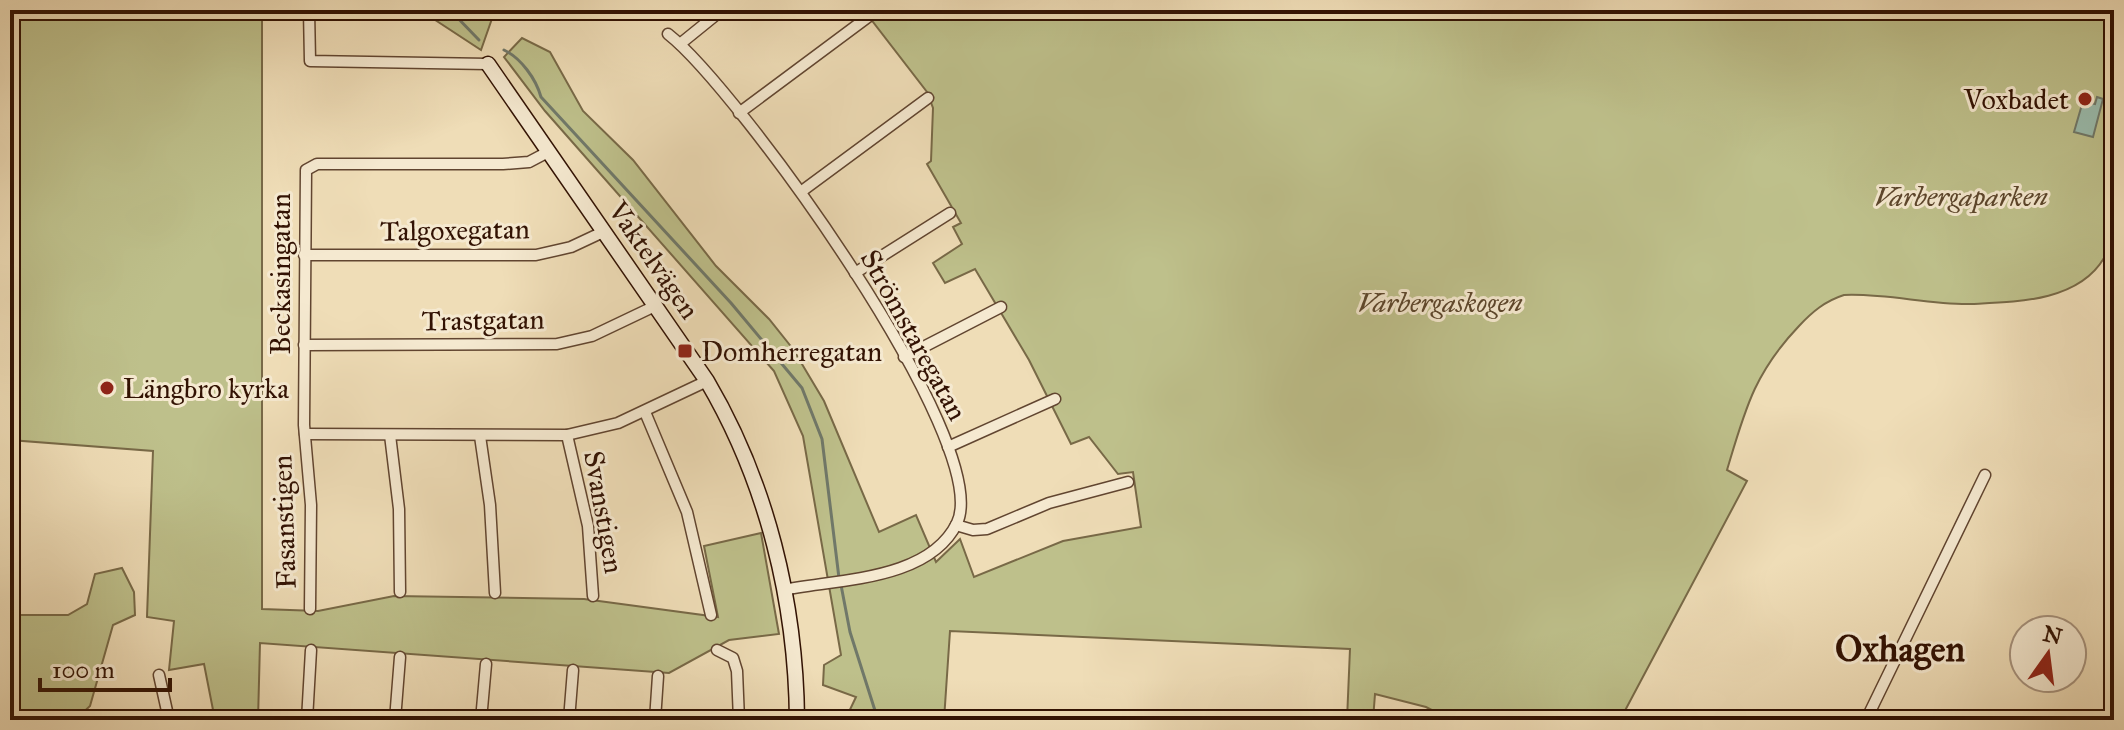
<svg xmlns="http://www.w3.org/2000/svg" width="2124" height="730" viewBox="0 0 2124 730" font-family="'IM FELL Great Primer',serif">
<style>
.green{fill:#bec08b;stroke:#786947;stroke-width:2}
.water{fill:#9abcad;stroke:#707869;stroke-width:2}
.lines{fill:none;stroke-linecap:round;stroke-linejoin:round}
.stream{stroke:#707869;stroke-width:3}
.street-casing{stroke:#614530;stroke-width:13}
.secondary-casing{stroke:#321203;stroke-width:17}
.street{stroke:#f5e9d0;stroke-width:10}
.secondary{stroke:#f5e9d0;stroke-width:14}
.poi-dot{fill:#8f2418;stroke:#f5e9d0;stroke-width:3}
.labels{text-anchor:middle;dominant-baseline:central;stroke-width:6;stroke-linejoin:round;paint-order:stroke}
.poi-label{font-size:28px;fill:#321203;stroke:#f5e9d0;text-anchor:start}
.park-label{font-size:28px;font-style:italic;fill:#5c462c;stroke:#f5e9d0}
.street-label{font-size:28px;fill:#321203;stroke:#f5e9d0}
.district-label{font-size:36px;font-weight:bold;fill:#321203;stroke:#f5e9d0}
</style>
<rect width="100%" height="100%" fill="#efddb7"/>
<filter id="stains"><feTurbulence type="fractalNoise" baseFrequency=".0025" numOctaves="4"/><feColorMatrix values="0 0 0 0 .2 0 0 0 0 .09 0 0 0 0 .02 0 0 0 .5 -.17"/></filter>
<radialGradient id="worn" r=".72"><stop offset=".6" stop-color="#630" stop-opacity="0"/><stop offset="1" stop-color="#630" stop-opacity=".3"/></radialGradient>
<g class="green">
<path d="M10,10H262V609L318,611L394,596L584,599L718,617L704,546L761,533L779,634L729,640L669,673L260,643L258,720H215L204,664L169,670L174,621L147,617L153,451L10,440Z"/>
<path d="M420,10H495L481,50Z"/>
<path d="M846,10H2114C2114,55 2122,228 2104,258C2078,302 2015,302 1971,304C1929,305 1887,293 1844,295C1825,301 1812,312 1799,326C1754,373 1745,410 1727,470L1747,481L1620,720H1451L1426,707L1375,694L1373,720H1347L1350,649L950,631L944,720H845L856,697L823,685L824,665L841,655L803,436L774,371L545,111L504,57L522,38L550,52L583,111L633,160L716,266L769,319L793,349L824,401L879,532L916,515L936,562L960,539L974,577L1063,541L1141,527L1133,472L1118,474L1089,437L1071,444L1029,360L975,269L945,283L933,263L962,244L953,227L961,223L927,164L931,161L933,108L927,92L866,13Z"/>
<path d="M122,568L134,592L135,615L113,625L90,706L75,720H10V615H68L87,604L95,574Z"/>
</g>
<path class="water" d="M2097,97L2103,99L2093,137L2074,132L2083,101L2095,104Z"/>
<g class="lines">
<g class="stream">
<path d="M450,10L479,40"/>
<path d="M504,50C521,58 536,79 541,97L731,303L802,388L822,439L839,578"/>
<path d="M841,585L850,632L878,720"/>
</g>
<defs>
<g id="street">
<path d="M309,10L310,61L488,64"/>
<path d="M668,34C737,88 995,443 957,523C929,581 837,579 783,590"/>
<path d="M680,44L722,10"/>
<path d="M739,113L868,17"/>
<path d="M802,191L928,98"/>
<path d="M304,255H536L571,247L603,232"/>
<path d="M855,273L950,213"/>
<path d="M304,345L557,344L592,336L655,306"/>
<path d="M904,357L1001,307"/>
<path d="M645,412L687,512L711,615"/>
<path d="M305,434L567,435L618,423L707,381"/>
<path d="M390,435L399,509L400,592"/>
<path d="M567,435L588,526L593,596"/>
<path d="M480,436L490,505L495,593"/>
<path d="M948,447L1055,399"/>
<path d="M956,525L973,530L987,529L1049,503L1128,482"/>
<path d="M310,609L311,505L304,425L306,170L317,164H503L529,162L548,152"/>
<path d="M717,650L733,658L737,671L739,720"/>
<path d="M159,675L169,720"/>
<path d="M307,720L311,650"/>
<path d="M395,720L400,657"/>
<path d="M481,720L486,664"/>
<path d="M569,720L573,670"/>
<path d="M655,720L658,676"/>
<path d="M1866,720L1985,475"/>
</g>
<path id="secondary" d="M488,64L707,381C767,483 796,602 797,720"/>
</defs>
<use href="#street" class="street-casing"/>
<use href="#secondary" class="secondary-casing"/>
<use href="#street" class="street"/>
<use href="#secondary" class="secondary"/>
</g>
<g class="poi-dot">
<circle cx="2085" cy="99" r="8"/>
<rect x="677" y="343" width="16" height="16" rx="4"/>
<circle cx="107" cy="388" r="8"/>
</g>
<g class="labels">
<g class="poi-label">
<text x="2069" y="99" text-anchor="end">Voxbadet</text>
<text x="701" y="351">Domherregatan</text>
<text x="123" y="388">Längbro kyrka</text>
</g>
<g class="park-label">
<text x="1961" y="196">Varbergaparken</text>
<text x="1440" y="302">Varbergaskogen</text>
</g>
<g class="street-label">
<text transform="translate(455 230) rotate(-1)">Talgoxegatan</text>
<text transform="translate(654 260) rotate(55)">Vaktelvägen</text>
<text transform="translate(280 274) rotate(-90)">Beckasingatan</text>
<text transform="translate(483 320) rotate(-1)">Trastgatan</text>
<text transform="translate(914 335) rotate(61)">Strömstaregatan</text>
<text transform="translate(604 512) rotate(80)">Svanstigen</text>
<text transform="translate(284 522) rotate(-92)">Fasanstigen</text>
</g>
<g class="district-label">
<text x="1900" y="649">Oxhagen</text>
</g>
</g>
<rect width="2124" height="730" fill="none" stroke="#efddb7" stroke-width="40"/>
<rect x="12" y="12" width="2100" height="706" fill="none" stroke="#321203" stroke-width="4"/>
<rect x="20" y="20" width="2084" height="690" fill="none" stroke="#321203" stroke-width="2"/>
<g transform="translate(2048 654) rotate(14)"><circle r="38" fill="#f5e9d0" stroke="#a7937e" stroke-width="2"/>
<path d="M0-6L14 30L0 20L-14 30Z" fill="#8f2418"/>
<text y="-12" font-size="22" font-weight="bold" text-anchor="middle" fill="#321203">N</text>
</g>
<path d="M40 678v12h130v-12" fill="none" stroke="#321203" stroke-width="4"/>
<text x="52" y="678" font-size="24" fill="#321203" stroke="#f5e9d0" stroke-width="6" paint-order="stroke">100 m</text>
<rect width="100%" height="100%" filter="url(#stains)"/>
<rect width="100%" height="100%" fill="url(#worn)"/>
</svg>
